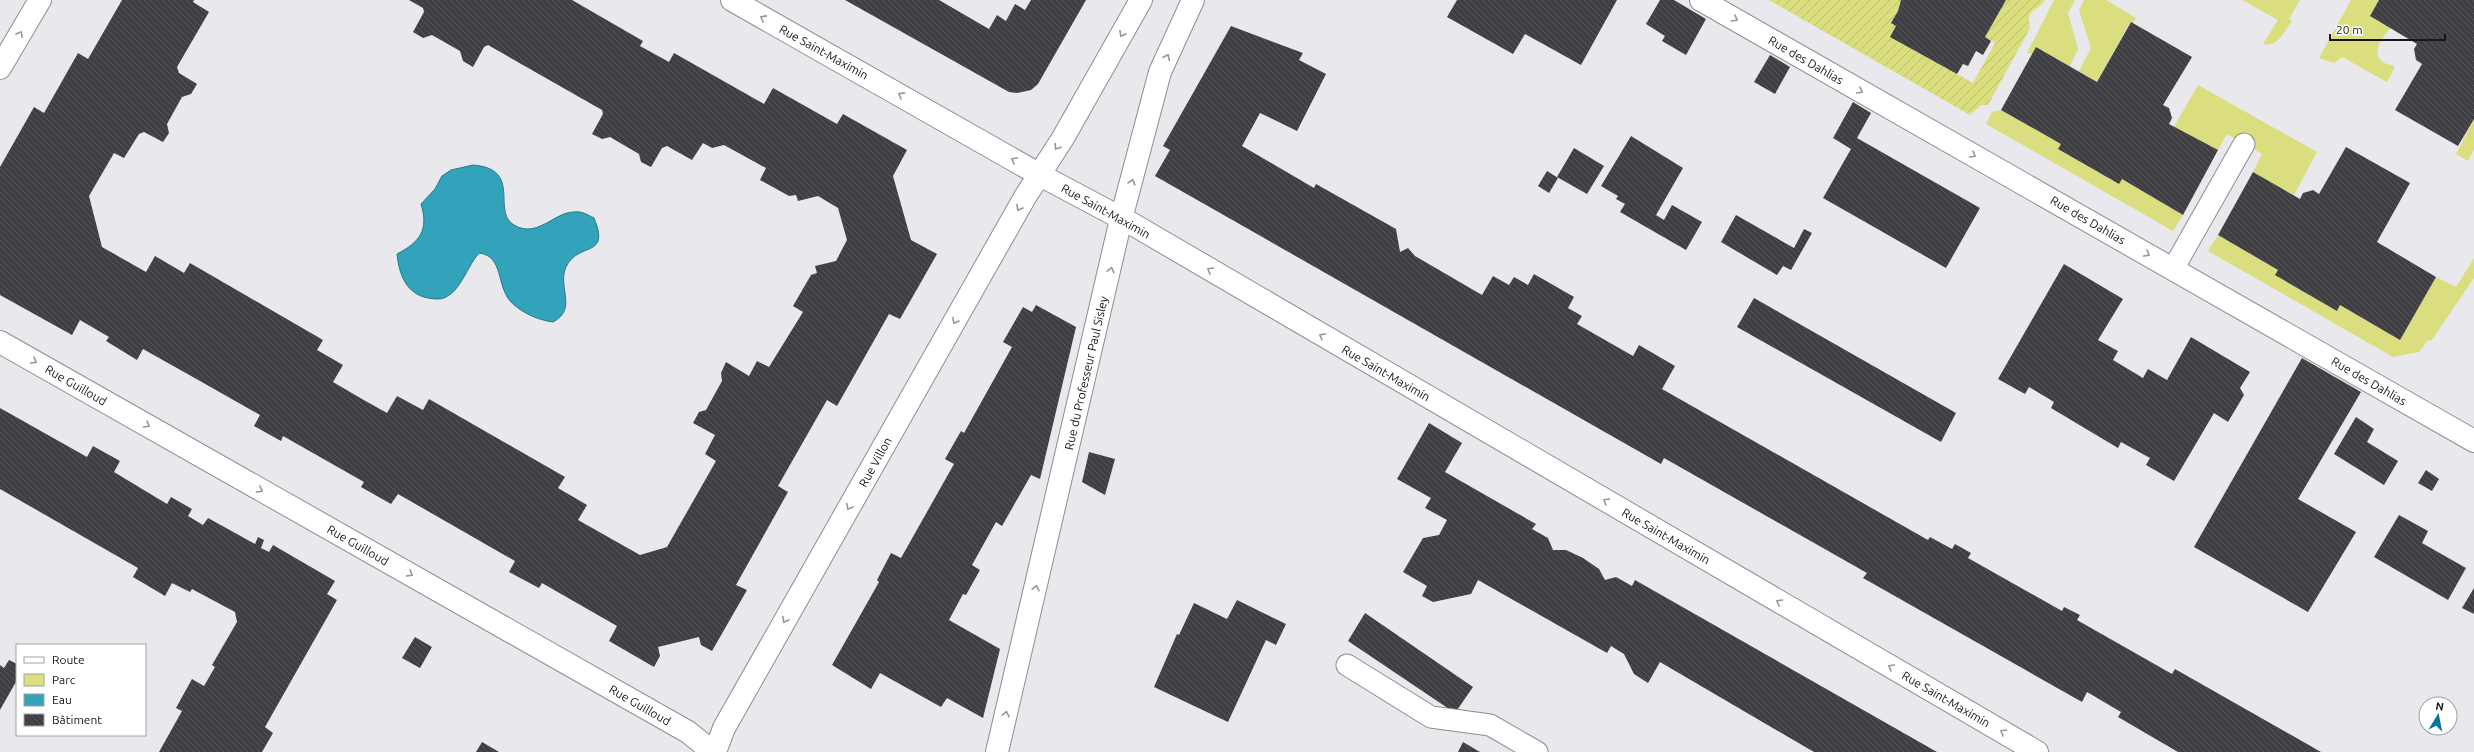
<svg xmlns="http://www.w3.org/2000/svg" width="2474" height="752" viewBox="0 0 2474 752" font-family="Ubuntu,sans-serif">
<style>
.green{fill:#dade7e}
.garden{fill:url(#garden-furrows)}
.water{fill:#33a2bb;stroke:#2a788a}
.building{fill:url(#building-back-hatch)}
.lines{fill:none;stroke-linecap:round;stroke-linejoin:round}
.service-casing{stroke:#8d8d91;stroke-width:23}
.minor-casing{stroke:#8d8d91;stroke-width:24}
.service{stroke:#fff;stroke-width:21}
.minor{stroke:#fff;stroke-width:22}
.oneway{stroke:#969697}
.labels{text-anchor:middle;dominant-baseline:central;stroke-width:4;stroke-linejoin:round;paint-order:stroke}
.street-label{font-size:12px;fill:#151617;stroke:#fff}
</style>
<defs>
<pattern id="garden-furrows" width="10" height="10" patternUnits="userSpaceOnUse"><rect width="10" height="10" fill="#dade7e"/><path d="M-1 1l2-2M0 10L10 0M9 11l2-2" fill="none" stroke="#babe6c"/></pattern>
<pattern id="building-back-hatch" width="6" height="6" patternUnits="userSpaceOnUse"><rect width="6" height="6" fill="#3f3f43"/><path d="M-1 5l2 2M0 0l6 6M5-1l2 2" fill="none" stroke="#57575b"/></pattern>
</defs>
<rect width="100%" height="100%" fill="#e8e8ed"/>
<g class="green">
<path d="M2054,0H2075L2068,13L2078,49L2070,66L2036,47L2033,54L2027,53Z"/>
<path d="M2084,0H2106L2136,18L2133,23L2130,22L2097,82L2079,71L2091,48L2079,10Z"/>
<path d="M2242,0H2300L2289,19L2292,21C2285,30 2277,49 2263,44L2278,20Z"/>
<path d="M2351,0H2379L2370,16L2391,28C2383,36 2370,53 2383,62C2387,65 2391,64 2395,67L2387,82L2342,57L2334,63L2319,58Z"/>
<path d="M2198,85L2317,152L2294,195L2253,172L2262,154L2227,134L2218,150L2174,127Z"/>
<path d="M2001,110L2061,144L2058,149L2118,184L2122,179L2183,215L2173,231L1986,124L1992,112Z"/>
<path d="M2474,119V149L2468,161L2456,154Z"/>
<path d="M2218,235L2278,270L2337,311L2340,305L2400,339L2436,277L2456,287L2474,258V278L2431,341L2428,340L2419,352L2393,357L2208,251Z"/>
</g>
<path class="garden" d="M1769,0H1901L1898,11L1891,23L1896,26L1907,46L1973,83L1995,43L1985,37L2006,0H2045C2037,13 2025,7 2030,28L1988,105H1981L1970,115Z"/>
<path class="water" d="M473,165C523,169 491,211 514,225C537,239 554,212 574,212C582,211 588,215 594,218C611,259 578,241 566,267C557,287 578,309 553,322C538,320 522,313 511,302C496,286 504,256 479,253C468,265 461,290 446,297C441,300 433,299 428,298C406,294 399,274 397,254C420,242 429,230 421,204L435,189L442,176L451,170Z"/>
<g class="building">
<path d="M122,0H194L193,2L209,12L177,67L179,73L197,84L191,94L182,97L167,124L169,133L163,142L144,132L139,134L124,158L114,153L89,196L102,247L146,272L155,256L184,273L190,263L323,340L317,350L343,365L333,382L362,399L387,413L397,396L423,410L429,399L565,477L558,488L587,505L578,520L640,555L667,547L716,461L705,454L715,435L693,423L699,412L706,410L722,381L721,373L726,362L749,376L757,361L769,367L803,312L793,306L811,275L817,273L815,266L836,261L847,240L838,208L818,196L798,201L796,195L789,196L760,180L766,168L724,145L712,148L703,143L692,160L667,146L662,148L651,167L641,162L639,154L610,137L602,139L592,134L603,114L602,110L488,45L484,47L473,67L463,61L460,51L432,35L423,38L413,32L424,12L423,8L409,0H572L643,41L640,46L669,62L674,53L764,104L773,88L837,124L843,114L907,150L893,176L911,240L937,254L900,319L889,314L837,406L827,400L778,486L788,492L736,585L747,590L712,651L701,645L699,637L658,647L660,656L654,667L609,641L617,626L542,583L539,588L509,572L515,561L398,494L391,504L361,487L364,482L283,436L281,441L254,426L260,415L200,381L143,349L137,360L106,341L109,337L80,320L72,335L0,295V167L34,107L44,113L78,53L88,59Z"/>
<path d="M845,0H939L989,29L997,15L1006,21L1015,4L1025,10L1031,0H1086L1038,84L1031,90L1017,93L1009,92Z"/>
<path d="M1457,0H1617L1581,65L1525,34L1513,54L1447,17Z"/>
<path d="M1660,0H1674L1706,19L1686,55L1662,41L1665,36L1646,24Z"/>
<path d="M1901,0H2006L1985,37L1991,41L1983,55L1976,51L1968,66L1963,64L1957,74L1890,37L1896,26L1891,23L1898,11Z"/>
<path d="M2379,0H2474V119L2458,146L2395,110L2422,64L2416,60L2414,49L2417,44L2370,16Z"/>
<path d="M2131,22L2192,57L2163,105L2169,108L2172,118L2169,124L2218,150L2183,215L2122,179L2119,184L2058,149L2061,144L2001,110L2036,47L2097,82Z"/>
<path d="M1231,26L1303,53L1299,60L1326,74L1297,131L1260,113L1242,146L1314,188L1316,184L1396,229L1400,252L1408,248L1415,256L1482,295L1493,276L1509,285L1514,277L1528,285L1534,274L1574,297L1568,308L1582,316L1577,324L1633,356L1639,345L1675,366L1662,389L1928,540L1930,537L1952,549L1955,544L1971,553L1968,558L2062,611L2064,607L2080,615L2077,620L2172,674L2175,669L2321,752H2178L2118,717L2121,712L2087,692L2082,702L1863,578L1867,573L1664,458L1661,464L1155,176L1170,150L1163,146Z"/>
<path d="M1770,55L1790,67L1775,94L1754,82Z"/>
<path d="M1853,102L1871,113L1857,138L1980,208L1946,268L1823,198L1851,149L1833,138Z"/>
<path d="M1631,136L1683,168L1656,215L1664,220L1672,205L1702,222L1686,250L1620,212L1625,204L1616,199L1618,196L1601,186Z"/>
<path d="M2346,147L2410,183L2377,242L2436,277L2400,340L2340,305L2337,311L2275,275L2278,270L2218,235L2253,172L2300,199L2303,193L2313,190L2319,194Z"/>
<path d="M1574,148L1604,166L1587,194L1557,177Z"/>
<path d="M1547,171L1558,178L1549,193L1538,186Z"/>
<path d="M1736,215L1794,248L1804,229L1812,233L1791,270L1783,266L1777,275L1721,242Z"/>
<path d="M2064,264L2123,299L2098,340L2118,351L2113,360L2143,378L2148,369L2167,380L2191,337L2250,372L2240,388L2244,395L2228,422L2214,413L2174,481L2146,465L2150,458L2121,442L2118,448L2051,408L2054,402L2029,387L2025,394L1998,379Z"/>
<path d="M1754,298L1956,413L1941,442L1737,327Z"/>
<path d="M1036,305L1076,327L1040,479L1031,475L1002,526L996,522L972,565L980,570L966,595L963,594L949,620L1000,649L983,718L947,698L941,707L880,673L871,689L832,665L879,582L877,580L891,553L901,558L954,464L945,459L961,431L964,433L1012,347L1003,342L1023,307L1032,312Z"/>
<path d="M2302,358L2361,392L2298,499L2356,532L2308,612L2194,547Z"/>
<path d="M0,408L87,457L93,446L120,461L114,472L167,504L171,497L192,509L188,516L203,525L208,518L255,544L258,537L264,540L261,548L269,552L273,545L335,581L327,594L337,600L265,727L273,733L262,752H159L182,711L176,708L192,679L204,686L215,667L212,665L237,622L235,612L192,589L190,592L172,583L165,596L133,577L138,568L0,489Z"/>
<path d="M2356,417L2374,429L2367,442L2398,461L2384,485L2334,454Z"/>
<path d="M1429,423L1462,443L1445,472L1536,524L1532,529L1548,538L1553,550H1566L1583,558L1599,569L1605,580L1616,577L1632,586L1635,580L1937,752H1814L1660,662L1648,683L1634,674L1624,654L1611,646L1607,653L1478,580L1471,594L1433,602L1422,596L1427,586L1403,572L1423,538L1439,535L1447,520L1425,508L1431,498L1397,479Z"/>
<path d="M1089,452L1115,459L1105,495L1082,482Z"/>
<path d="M2426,470L2439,479L2432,491L2418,483Z"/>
<path d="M2399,515L2428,531L2422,543L2466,568L2448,600L2374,557Z"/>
<path d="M2474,588V614L2462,608Z"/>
<path d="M1237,600L1286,624L1276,645L1266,640L1228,722L1154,687L1177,634L1179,635L1194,603L1227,619Z"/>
<path d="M1365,613L1473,687L1455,713L1348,641Z"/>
<path d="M415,637L432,647L420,668L402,658Z"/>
<path d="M9,660L17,664V680L0,710V665L4,668Z"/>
<path d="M482,742L499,752H476Z"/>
<path d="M1463,742L1480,752H1458Z"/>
</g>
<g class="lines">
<defs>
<g id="service">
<path d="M2173,269L2244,144"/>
<path d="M1347,665L1431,717L1490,725L1537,752"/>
</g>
<g id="minor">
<path d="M732,0L1040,175L1134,225L2037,752"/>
<path d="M1701,0L2474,441"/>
<path d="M0,68L40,0"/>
<path d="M0,342L688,732L713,752"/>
<path d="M715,752L724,728L1025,197L1063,138L1141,0"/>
<path d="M997,752L1121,219L1160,72L1193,0"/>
</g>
</defs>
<use href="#service" class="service-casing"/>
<use href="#minor" class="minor-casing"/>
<use href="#service" class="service"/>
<use href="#minor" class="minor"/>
</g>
<defs><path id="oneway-chevron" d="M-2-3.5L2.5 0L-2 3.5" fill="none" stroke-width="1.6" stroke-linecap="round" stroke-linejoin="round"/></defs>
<g class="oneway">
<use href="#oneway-chevron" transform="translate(763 18) rotate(-151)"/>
<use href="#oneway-chevron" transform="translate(1735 19) rotate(30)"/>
<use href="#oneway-chevron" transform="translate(20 34) rotate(-60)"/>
<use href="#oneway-chevron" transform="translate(1122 34) rotate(120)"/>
<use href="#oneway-chevron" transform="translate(1167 57) rotate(-65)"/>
<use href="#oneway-chevron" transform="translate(1860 91) rotate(30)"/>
<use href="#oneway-chevron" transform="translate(901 95) rotate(-151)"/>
<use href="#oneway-chevron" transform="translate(1057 147) rotate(122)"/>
<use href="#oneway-chevron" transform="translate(1973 155) rotate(30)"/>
<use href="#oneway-chevron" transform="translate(1014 160) rotate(-150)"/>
<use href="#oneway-chevron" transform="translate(1132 182) rotate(-74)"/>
<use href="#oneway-chevron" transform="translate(1019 208) rotate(119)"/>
<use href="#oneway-chevron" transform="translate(2147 254) rotate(30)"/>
<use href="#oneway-chevron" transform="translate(1111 270) rotate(-77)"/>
<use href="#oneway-chevron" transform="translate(1210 270) rotate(-150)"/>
<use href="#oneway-chevron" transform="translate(955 321) rotate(119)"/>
<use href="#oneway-chevron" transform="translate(1322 336) rotate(-150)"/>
<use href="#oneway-chevron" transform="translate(34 361) rotate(30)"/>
<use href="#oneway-chevron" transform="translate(147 425) rotate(30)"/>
<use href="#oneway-chevron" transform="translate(260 490) rotate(30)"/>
<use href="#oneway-chevron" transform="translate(1606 501) rotate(-150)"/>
<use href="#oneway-chevron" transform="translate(849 507) rotate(119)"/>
<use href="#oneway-chevron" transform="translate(410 574) rotate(30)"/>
<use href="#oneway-chevron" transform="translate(1036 588) rotate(-77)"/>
<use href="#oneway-chevron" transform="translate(1779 602) rotate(-150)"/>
<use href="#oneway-chevron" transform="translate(785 620) rotate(119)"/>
<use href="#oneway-chevron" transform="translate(1891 667) rotate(-150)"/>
<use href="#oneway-chevron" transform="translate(1006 714) rotate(-77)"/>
<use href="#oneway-chevron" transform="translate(2003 732) rotate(-150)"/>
</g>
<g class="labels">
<g class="street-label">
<text transform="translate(824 52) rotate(29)">Rue Saint-Maximin</text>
<text transform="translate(1806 60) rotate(30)">Rue des Dahlias</text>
<text transform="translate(1106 211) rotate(29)">Rue Saint-Maximin</text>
<text transform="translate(2088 220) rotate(30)">Rue des Dahlias</text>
<text transform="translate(1086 373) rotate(-77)">Rue du Professeur Paul Sisley</text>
<text transform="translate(1386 373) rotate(30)">Rue Saint-Maximin</text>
<text transform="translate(2369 381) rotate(30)">Rue des Dahlias</text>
<text transform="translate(76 385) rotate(30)">Rue Guilloud</text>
<text transform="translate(875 462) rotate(-61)">Rue Villon</text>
<text transform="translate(1666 536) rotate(30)">Rue Saint-Maximin</text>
<text transform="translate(358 545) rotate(30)">Rue Guilloud</text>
<text transform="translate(1946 699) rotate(30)">Rue Saint-Maximin</text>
<text transform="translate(640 705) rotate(30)">Rue Guilloud</text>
</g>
</g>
<rect x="16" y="644" width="130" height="92" fill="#ffffff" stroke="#a1a2a2"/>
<rect x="24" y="657" width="20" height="6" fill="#ffffff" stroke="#a1a2a2"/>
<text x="52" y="664" font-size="12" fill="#151617">Route</text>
<rect x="24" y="674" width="20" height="12" fill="#dade7e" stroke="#a1a2a2"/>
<text x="52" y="684" font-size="12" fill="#151617">Parc</text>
<rect x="24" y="694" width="20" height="12" fill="#33a2bb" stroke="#a1a2a2"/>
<text x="52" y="704" font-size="12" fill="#151617">Eau</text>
<rect x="24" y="714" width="20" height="12" fill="url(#building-back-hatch)" stroke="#a1a2a2"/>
<text x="52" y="724" font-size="12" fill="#151617">Bâtiment</text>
<g transform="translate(2438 716) rotate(10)"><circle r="19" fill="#ffffff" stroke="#a1a2a2"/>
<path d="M0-3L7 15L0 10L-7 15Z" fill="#0376a0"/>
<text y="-6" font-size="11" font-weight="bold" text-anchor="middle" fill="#151617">N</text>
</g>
<path d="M2330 34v6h115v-6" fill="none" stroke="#151617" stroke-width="2"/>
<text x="2336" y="34" font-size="12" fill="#151617" stroke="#ffffff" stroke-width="3" paint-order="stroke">20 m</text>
</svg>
